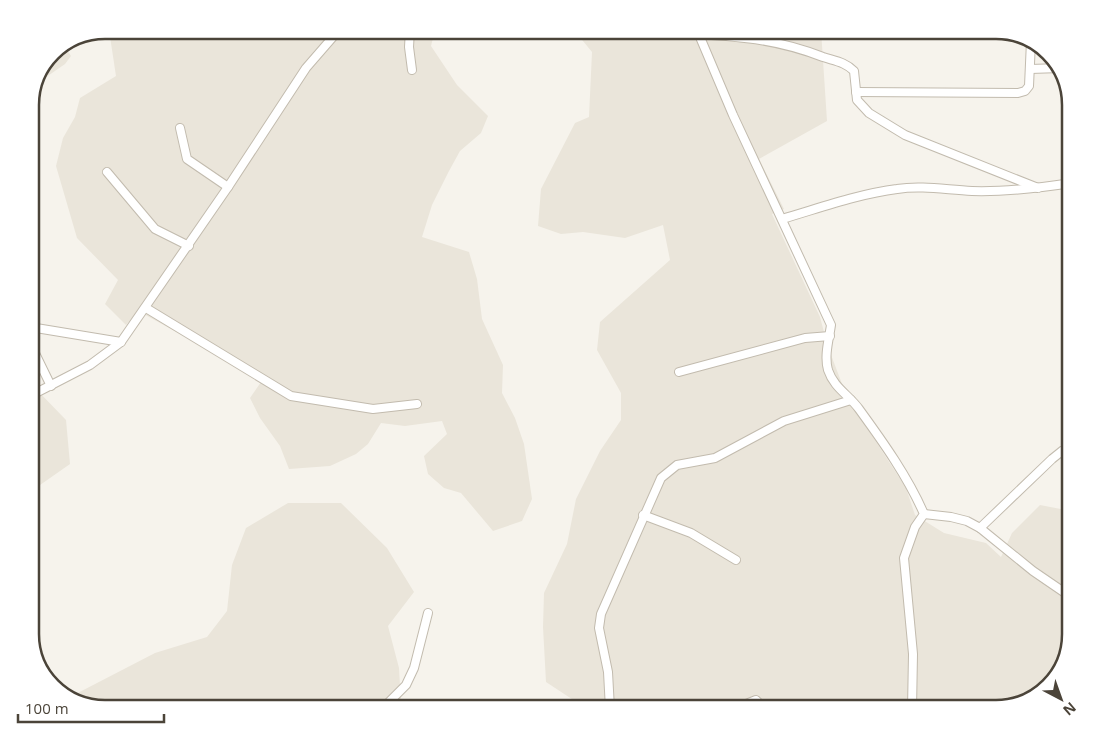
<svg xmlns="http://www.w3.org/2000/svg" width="1101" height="739" viewBox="0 0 1101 739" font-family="'Open Sans',sans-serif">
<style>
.residential{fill:#eae5da}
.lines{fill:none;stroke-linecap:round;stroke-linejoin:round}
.street-casing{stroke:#c2bbae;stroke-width:10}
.street{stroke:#fff;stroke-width:8}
.rim{fill:none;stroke:#4b4439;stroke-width:2.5}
</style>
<rect width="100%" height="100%" fill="#f6f3ec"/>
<g class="residential">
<path d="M109,30H435L431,46L457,85L488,116L481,133L460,151L449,171L432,205L422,237L469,252L477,279L482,319L503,365L502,393L515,418L524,444L532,499L522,521L493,531L461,493L444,488L428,474L424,456L447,434L442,421L405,426L381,423L368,444L356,454L330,466L289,469L280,446L260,418L250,398L263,379L138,311L126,325L105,304L118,280L77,238L56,166L63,138L75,117L80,98L116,76Z"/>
<path d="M574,30H821L827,121L759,159L784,209L772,214L820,317L828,347L847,397L906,488L915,515L944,533L986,543L1001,557L1012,533L1040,505L1071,511V634L1058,676L1033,699L996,709H587L546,682L543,627L544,593L567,544L576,499L600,451L621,420V393L597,350L600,322L670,260L663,225L625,238L583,232L561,234L538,226L541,189L575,123L589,117L592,52Z"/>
<path d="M65,47L71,56L65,64L39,82L52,52Z"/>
<path d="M30,380L34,387L66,420L70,464L30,492Z"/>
<path d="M288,503H341L387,548L414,592L388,626L399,668L401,704L394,709H105L68,698L155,653L207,637L227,611L232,565L246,528Z"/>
</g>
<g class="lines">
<defs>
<g id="street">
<path d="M410,30L409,47L412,70"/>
<path d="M697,30L733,115L831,325C829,339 824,356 828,370C834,388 849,395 859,409C883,442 908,477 924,514L915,527L904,558L913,654L912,709"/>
<path d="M698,34C745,37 779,40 823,57C835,61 845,62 854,71L857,100L869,113L905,135L1038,188"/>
<path d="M1030,69L1061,68"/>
<path d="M856,92L1018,93L1025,91L1029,86L1031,41"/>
<path d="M180,128L187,159L228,187"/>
<path d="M107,172L155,229L189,246"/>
<path d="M782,219C820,208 858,194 897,189C922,185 947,190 972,191C1005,192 1039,188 1071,183"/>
<path d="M146,308L291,396L373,409L417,404"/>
<path d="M30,327L121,342"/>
<path d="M30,343L51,386"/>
<path d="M679,372L805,338L830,336"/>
<path d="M30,396L90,365L121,342L228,187L306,68L339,30"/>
<path d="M924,514L951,517L967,521L980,528L1033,571L1071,597"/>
<path d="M643,515L691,533L736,560"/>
<path d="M980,528L1052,459L1062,451L1071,449"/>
<path d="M114,709C131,703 149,703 165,709"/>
<path d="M382,709L406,685L414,668L428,613"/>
<path d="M610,709L608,672L599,628L601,614L661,478L677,465L715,458L784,421L851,400"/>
<path d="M734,709L756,700L765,709"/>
</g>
</defs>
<use href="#street" class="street-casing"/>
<use href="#street" class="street"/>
</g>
<path d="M0 0H1101V739H0ZM105 39H996A66 66 0 0 1 1062 105V634A66 66 0 0 1 996 700H105A66 66 0 0 1 39 634V105A66 66 0 0 1 105 39Z" fill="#fff" fill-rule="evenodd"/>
<path class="rim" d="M105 39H996A66 66 0 0 1 1062 105V634A66 66 0 0 1 996 700H105A66 66 0 0 1 39 634V105A66 66 0 0 1 105 39Z"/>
<g transform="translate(1061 699) rotate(139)" stroke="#ffffff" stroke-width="4" paint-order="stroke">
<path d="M0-4L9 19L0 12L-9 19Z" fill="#4b4439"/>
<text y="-8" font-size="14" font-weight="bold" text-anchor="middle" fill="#4b4439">N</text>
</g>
<path d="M18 714v8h146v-8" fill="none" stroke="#4b4439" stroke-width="2.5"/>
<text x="25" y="714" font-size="15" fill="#4b4439" stroke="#ffffff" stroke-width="4" paint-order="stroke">100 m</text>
</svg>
